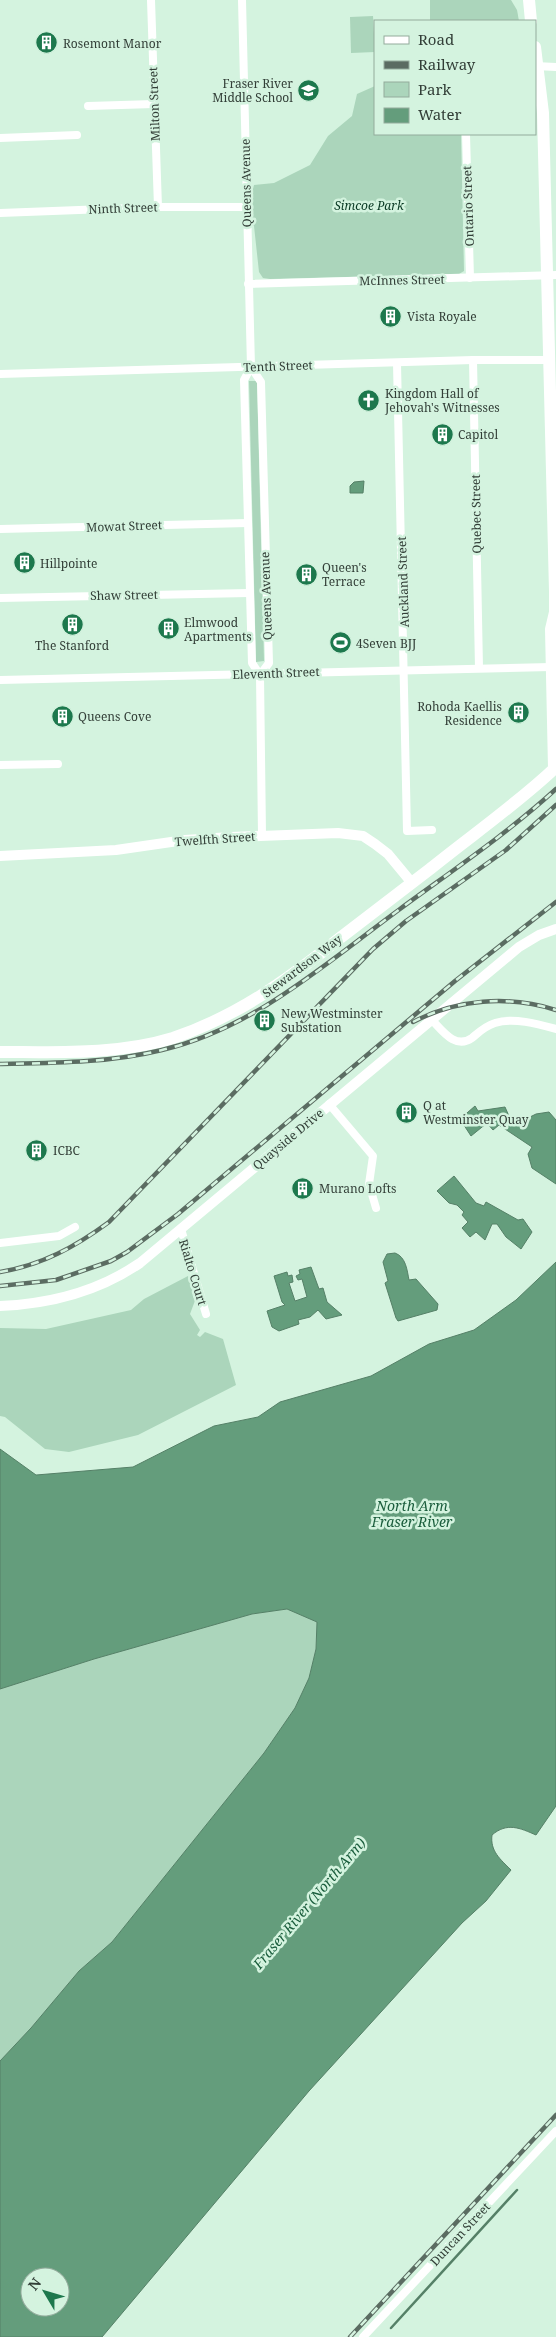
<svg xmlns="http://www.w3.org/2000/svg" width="556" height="2337" viewBox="0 0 556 2337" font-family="'Noto Serif',serif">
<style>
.green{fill:#abd5bb}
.water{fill:#649d7c;stroke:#558067;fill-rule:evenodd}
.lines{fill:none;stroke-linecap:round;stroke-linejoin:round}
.stream{stroke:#558067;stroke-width:2.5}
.minor{stroke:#fff;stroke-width:8}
.tertiary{stroke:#fff;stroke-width:10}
.primary{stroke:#fff;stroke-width:12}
.rail-casing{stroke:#5b6c62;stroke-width:4.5}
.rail{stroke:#d4f3df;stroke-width:2.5;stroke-dasharray:8;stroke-linecap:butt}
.labels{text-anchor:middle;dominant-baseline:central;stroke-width:5;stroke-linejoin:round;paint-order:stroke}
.poi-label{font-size:12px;fill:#323e37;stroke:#d4f3df;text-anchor:start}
.street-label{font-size:12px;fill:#323e37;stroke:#d4f3df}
.park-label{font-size:12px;font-style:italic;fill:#093923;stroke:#d4f3df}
.water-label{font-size:14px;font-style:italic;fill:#1a5d3c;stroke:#d4f3df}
</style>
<rect width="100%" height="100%" fill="#d4f3df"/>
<g class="green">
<path d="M430,0H511L517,10L519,21H430Z"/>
<path d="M373,16L375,52L351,53L350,17Z"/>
<path d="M375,86V134H461L464,271L459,274L270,279L263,278L259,272L254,226C245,216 251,196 254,185L274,183L310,165L328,136L352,116L357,94Z"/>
<path d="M249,381H257L264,661L256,662Z"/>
<path d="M188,1276L196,1298L190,1314L200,1330L197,1335L200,1337L205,1332L223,1339L236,1385L138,1435L69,1452L45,1449L5,1417L0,1416V1328L46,1329L131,1310L144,1299Z"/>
<path d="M287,1609L317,1622L316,1649L309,1678L295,1708L264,1753L112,1942L79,1971L31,2028L0,2061V1689L94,1659L252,1614Z"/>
</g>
<g class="water">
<path d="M364,481L363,493H350V486L354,482Z"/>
<path d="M475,1106L478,1111L505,1107L512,1123L517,1121L518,1123L536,1114L549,1112L556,1120V1184L532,1168L528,1154L532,1147L499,1125L493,1130L487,1123L471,1136L460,1119Z"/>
<path d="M454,1176L476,1203L484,1206L486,1202L518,1220L523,1219L532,1232L521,1249L506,1237L497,1224H492L485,1240L476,1232L470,1237L462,1228L468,1222L462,1215L464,1212L457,1205L449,1203L437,1191Z"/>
<path d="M395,1253C406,1257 407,1270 409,1280L416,1279L438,1304L437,1310L398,1321L396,1318L385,1283L388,1281L383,1262L387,1254Z"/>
<path d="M556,1262V1806L536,1835C520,1828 507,1822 492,1835C490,1851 500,1859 511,1870L486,1901L462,1923L309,2091L102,2337H0V2061L31,2028L79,1971L112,1942L264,1753L295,1708L309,1678L316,1649L317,1622L287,1609L252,1614L94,1659L0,1689V1449L36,1475L133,1467L214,1426L258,1417L280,1402L371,1376L429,1344L474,1330L516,1300ZM30,2277H60V2307H30Z"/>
<path d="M311,1267L319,1289L323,1288L327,1302L342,1315L326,1319L318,1310L310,1317L298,1320L299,1324L279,1331L272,1327L267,1311L285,1305L282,1302L274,1276L287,1272L288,1276L292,1275L293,1282L289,1283L295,1301L307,1297L302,1279L298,1280L296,1276L300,1274L299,1270Z"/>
</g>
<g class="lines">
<path class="stream" d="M391,2328L517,2190"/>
<g class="minor">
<path d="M151,0L158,207"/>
<path d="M242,0L251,367L244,380L252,663L260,675L262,835"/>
<path d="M535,66L556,67"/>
<path d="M88,106L154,104"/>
<path d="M466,134L470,278"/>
<path d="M0,138L77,135"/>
<path d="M0,213L158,207H246"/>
<path d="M248,284L556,275"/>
<path d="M473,360L479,668"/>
<path d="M397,363L407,831L432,830"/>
<path d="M251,367L261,382L269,663L260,675"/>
<path d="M0,374L473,360H548"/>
<path d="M0,529L248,523"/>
<path d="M0,598L249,593"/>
<path d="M0,680L551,667"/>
<path d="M0,765L58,764"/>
<path d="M431,1019C442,1030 455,1050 472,1038C479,1032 485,1026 495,1023C513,1017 538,1024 556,1029"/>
<path d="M329,1104L373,1156L369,1184L376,1208"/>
<path d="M181,1229L206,1314"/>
<path d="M0,1243L59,1236L75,1227"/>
<path d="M363,2337L556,2131"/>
</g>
<g class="tertiary">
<path d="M0,856L116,850L185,840L231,837L338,833L363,836L375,844L388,854L412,883"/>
<path d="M0,1306C49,1304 99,1291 140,1263L519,947L539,935L556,929"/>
</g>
<g class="primary">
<path d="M529,0L531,21"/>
<path d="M535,47L543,113L555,591V612L551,629L554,768"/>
<path d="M0,1052C56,1052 118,1055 173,1038C238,1016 287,980 340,938C370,915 400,892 430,869C472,835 517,804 556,767"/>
</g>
<defs>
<g id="rail">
<path d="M413,1022C457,999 508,995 556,1010"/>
<path d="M0,1064C54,1063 109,1063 162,1050C253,1029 326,963 400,909C453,870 508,833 556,789"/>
<path d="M0,1272C42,1265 75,1247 109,1222L373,949L406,921L506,850L556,805"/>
<path d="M0,1286L56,1280L111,1261L127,1252L178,1214L455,981L556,902"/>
<path d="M350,2337L556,2115"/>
</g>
</defs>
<use href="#rail" class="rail-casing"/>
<use href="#rail" class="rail"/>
</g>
<defs>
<symbol id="building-disc" viewBox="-11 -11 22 22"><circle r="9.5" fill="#1d784d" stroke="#d4f3df"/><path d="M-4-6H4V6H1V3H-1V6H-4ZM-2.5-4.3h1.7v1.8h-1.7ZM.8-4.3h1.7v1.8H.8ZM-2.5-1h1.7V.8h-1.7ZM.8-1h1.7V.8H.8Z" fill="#fff"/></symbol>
<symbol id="school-disc" viewBox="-11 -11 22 22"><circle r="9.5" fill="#1d784d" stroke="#d4f3df"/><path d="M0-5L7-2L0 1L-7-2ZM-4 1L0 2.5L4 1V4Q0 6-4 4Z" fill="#fff"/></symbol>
<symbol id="church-disc" viewBox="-11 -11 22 22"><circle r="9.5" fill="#1d784d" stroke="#d4f3df"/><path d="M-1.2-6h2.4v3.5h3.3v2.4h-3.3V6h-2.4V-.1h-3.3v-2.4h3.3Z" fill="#fff"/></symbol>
<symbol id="stadium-disc" viewBox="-11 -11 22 22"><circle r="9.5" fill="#1d784d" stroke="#d4f3df"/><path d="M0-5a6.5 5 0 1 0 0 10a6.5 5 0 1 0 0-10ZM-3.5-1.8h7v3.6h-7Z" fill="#fff"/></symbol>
</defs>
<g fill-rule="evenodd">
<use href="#building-disc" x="34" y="30" width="25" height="25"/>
<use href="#school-disc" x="296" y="78" width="25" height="25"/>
<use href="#building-disc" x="378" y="304" width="25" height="25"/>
<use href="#church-disc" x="356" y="388" width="25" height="25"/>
<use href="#building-disc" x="430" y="422" width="25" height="25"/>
<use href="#building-disc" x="12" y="550" width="25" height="25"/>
<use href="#building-disc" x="294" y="562" width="25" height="25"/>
<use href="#building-disc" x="60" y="612" width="25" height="25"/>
<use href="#building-disc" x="156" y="616" width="25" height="25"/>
<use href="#stadium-disc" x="328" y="630" width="25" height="25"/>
<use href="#building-disc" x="506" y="700" width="25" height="25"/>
<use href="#building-disc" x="50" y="704" width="25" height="25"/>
<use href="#building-disc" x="252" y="1008" width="25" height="25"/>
<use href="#building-disc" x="394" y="1100" width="25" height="25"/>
<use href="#building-disc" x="24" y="1138" width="25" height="25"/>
<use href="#building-disc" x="290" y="1176" width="25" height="25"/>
</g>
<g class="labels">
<g class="poi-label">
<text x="63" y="43">Rosemont Manor</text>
<text x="293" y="83" text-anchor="end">Fraser River<tspan x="293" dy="14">Middle School</tspan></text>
<text x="407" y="316">Vista Royale</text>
<text x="385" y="393">Kingdom Hall of<tspan x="385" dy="14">Jehovah's Witnesses</tspan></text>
<text x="458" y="434">Capitol</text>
<text x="40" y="563">Hillpointe</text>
<text x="322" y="567">Queen's<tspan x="322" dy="14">Terrace</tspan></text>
<text x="184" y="622">Elmwood<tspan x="184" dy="14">Apartments</tspan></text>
<text x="356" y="643">4Seven BJJ</text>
<text x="72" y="645" text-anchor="middle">The Stanford</text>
<text x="502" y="706" text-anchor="end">Rohoda Kaellis<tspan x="502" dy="14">Residence</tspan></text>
<text x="78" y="716">Queens Cove</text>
<text x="281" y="1013">New Westminster<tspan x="281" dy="14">Substation</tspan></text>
<text x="423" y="1105">Q at<tspan x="423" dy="14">Westminster Quay</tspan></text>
<text x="53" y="1150">ICBC</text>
<text x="319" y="1188">Murano Lofts</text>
</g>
<g class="street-label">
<text transform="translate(154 104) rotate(-92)">Milton Street</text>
<text transform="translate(246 183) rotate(-91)">Queens Avenue</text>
<text transform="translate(468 206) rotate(-92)">Ontario Street</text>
<text transform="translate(123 208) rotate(-2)">Ninth Street</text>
<text transform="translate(402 280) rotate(-1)">McInnes Street</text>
<text transform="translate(278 366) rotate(-2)">Tenth Street</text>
<text transform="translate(476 514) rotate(-91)">Quebec Street</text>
<text transform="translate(124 526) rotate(-2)">Mowat Street</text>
<text transform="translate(403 582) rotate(-92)">Auckland Street</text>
<text transform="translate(124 595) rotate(-1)">Shaw Street</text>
<text transform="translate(266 596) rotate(-92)">Queens Avenue</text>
<text transform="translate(276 673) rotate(-2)">Eleventh Street</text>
<text transform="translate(215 839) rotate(-4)">Twelfth Street</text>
<text transform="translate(302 966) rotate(-37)">Stewardson Way</text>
<text transform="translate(288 1139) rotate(-40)">Quayside Drive</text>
<text transform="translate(193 1272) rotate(73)">Rialto Court</text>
<text transform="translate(460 2234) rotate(-47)">Duncan Street</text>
</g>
<g class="park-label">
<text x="369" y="205">Simcoe Park</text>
</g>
<g class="water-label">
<text x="412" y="1505">North Arm<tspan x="412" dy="16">Fraser River</tspan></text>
<text transform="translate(309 1903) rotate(-50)">Fraser River (North Arm)</text>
</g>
</g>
<rect x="374" y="20" width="162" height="115" fill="#d4f3df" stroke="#93ab9c"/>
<rect x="384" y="36" width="25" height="8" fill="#ffffff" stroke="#93ab9c"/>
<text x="418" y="45" font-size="15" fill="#323e37">Road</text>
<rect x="384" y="61" width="25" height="8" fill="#5b6c62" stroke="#93ab9c"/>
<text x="418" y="70" font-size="15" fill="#323e37">Railway</text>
<rect x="384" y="82" width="25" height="15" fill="#abd5bb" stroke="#93ab9c"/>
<text x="418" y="95" font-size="15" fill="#323e37">Park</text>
<rect x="384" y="108" width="25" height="15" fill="#649d7c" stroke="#93ab9c"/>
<text x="418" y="120" font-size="15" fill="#323e37">Water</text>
<g transform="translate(45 2292) rotate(308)"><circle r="24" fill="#d4f3df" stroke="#93ab9c"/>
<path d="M0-4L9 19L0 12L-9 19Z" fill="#1d784d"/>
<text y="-8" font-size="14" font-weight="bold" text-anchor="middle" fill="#323e37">N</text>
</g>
</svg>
